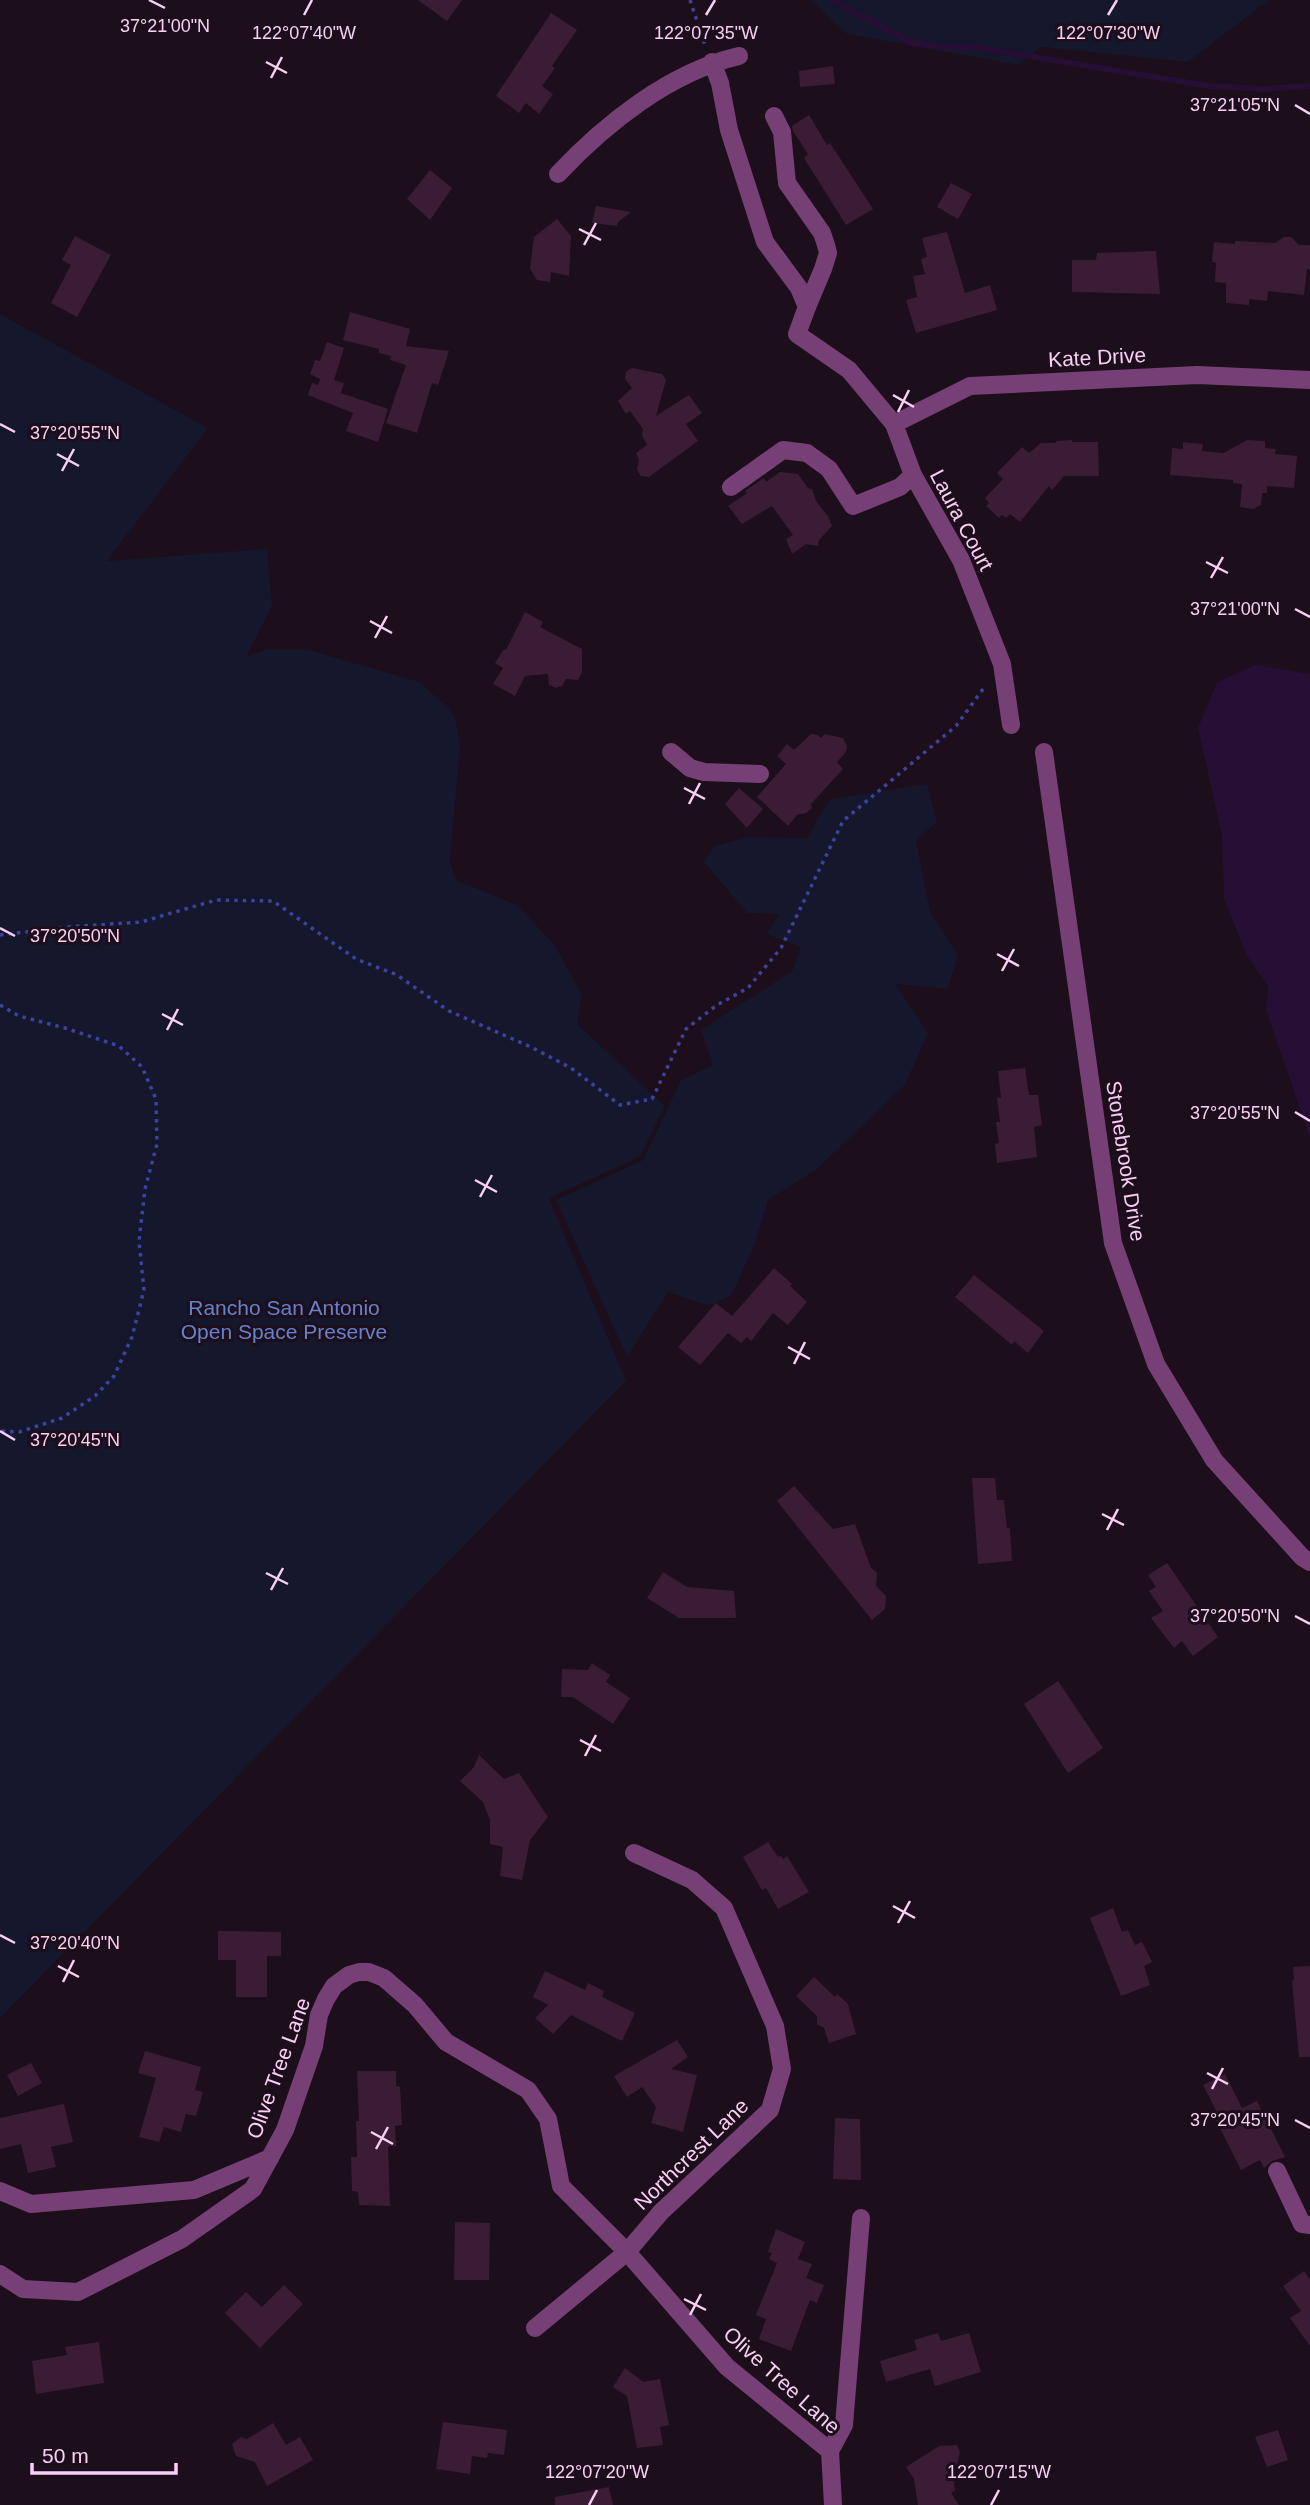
<svg xmlns="http://www.w3.org/2000/svg" width="1310" height="2505" viewBox="0 0 1310 2505" font-family="Helvetica,sans-serif">
<style>
.green{fill:#15172c}
.water{fill:#260e35}
.lines{fill:none;stroke-linecap:round;stroke-linejoin:round}
.stream{stroke:#260e35;stroke-width:6}
.building{fill:#3b1c35}
.path{stroke:#3b43a1;stroke-width:3.5;stroke-dasharray:3.5 5;stroke-linecap:butt}
.minor{stroke:#763f75;stroke-width:18}
.ticks{fill:none;stroke:#f9cff5;stroke-width:2.5}
.labels{text-anchor:middle;dominant-baseline:central;stroke-width:6;stroke-linejoin:round;paint-order:stroke}
.street-label{font-size:21px;fill:#f9cff5;stroke:#1c0e1a}
.park-label{font-size:21px;fill:#6582cf;stroke:#1c0e1a}
.ticks-label{font-size:18px;text-anchor:middle;fill:#f9cff5;stroke:#1c0e1a;stroke-width:6;stroke-linejoin:round;paint-order:stroke}
</style>
<rect width="100%" height="100%" fill="#1c0e1a"/>
<g class="green">
<path d="M811,0H1269L1188,62L1041,47L1020,65L847,34Z"/>
<path d="M0,314L208,428L107,561L267,549L272,606L246,657L265,650H309L420,682L449,709L456,720L460,746L450,861L456,880L517,905L554,944L582,995L577,1024L665,1106L640,1157L549,1198L626,1381L0,2018Z"/>
<path d="M927,784L937,822L916,840L930,912L958,955L948,989L895,984L928,1033L905,1085L817,1169L768,1200L755,1244L731,1296L708,1306L668,1292L627,1357L556,1200L643,1160L681,1080L713,1065L701,1030L792,971L801,947L766,934L779,914L747,913L704,862L714,846L748,837L808,838L819,816L831,799Z"/>
</g>
<path class="water" d="M1256,665L1310,674V1138L1266,1010L1268,986L1247,956L1224,899L1222,836L1198,728L1217,682Z"/>
<g class="lines">
<path class="stream" d="M832,0L912,43L948,47H974L1209,86L1263,89L1310,86"/>
</g>
<g class="building">
<path d="M418,0H462L447,21Z"/>
<path d="M551,13L577,30L552,66L555,68L542,86L553,94L539,114L526,103L519,113L496,96Z"/>
<path d="M833,66L835,84L800,87L799,71Z"/>
<path d="M809,115L827,145L830,143L873,209L846,225L804,158L808,154L793,131L792,126Z"/>
<path d="M430,170L452,188L430,220L407,199Z"/>
<path d="M951,183L972,194L958,219L937,207Z"/>
<path d="M596,206L631,212L618,222L617,226L592,223Z"/>
<path d="M557,219L571,236L569,276L551,272L550,282L537,280L530,269L534,237Z"/>
<path d="M947,232L965,293L990,285L997,310L916,333L906,300L917,297L913,276L925,274L921,259L927,257L922,238Z"/>
<path d="M75,236L111,255L77,317L51,303L71,265L62,260Z"/>
<path d="M1284,237H1291L1299,245H1310V269H1307L1304,295L1268,291L1267,301L1249,299V305L1226,303V283L1215,282L1216,263L1212,262L1214,242L1235,244V241L1275,243Z"/>
<path d="M1156,251L1160,294L1072,292V260H1096L1097,253Z"/>
<path d="M350,312L410,329L406,346L449,351L438,385L432,383L417,433L386,423L406,365L390,360L391,356L379,353V349L343,340Z"/>
<path d="M327,342L344,348L334,380L344,383L341,393L388,409L378,442L346,431L353,413L308,395L312,383L318,385L320,379L310,374L315,360L320,361Z"/>
<path d="M632,368L662,374L666,380L656,416L689,395L702,413L686,424L698,441L649,477L641,476L637,470L639,460L636,453L647,445L642,435L643,429L630,411L626,414L618,401L632,388L625,379L626,372Z"/>
<path d="M1072,440V442H1098L1099,476H1064L1052,490L1049,486L1020,522L1010,514L1006,518L1002,515L999,518L986,506L989,503L985,498L1003,479L997,473L1022,447L1029,453L1041,443H1056V441Z"/>
<path d="M1247,440L1265,441V448L1276,449L1275,454L1297,456L1294,488L1267,486V493H1262L1261,505L1253,509L1240,507L1242,484L1233,483V480L1170,475L1172,448L1183,449V442L1203,444L1202,451L1224,453Z"/>
<path d="M780,472L798,474L808,488L812,489L816,501L828,516L832,526L819,540L818,546L806,544L792,554L786,539L793,535L772,506L742,524L728,506L747,493L745,491L764,478L766,482Z"/>
<path d="M525,612L543,622L540,627L582,649V672L578,680L566,679L562,686L556,688L549,685L548,674L525,676L515,696L493,684L503,668L495,663L504,649L506,650Z"/>
<path d="M811,734L818,735L821,738L825,734L843,738L847,746L846,752L837,762L843,769L811,804L812,808L806,813L797,815L788,826L757,797L786,764L777,756L787,744L794,750Z"/>
<path d="M739,788L763,809L747,828L725,804Z"/>
<path d="M1025,1068L1029,1095H1038L1042,1125L1034,1127L1037,1157L997,1163L995,1144L999,1143L996,1122H1000L997,1098H1001L998,1071Z"/>
<path d="M774,1268L792,1284L790,1286L807,1302L788,1325L773,1313L751,1341L747,1337L741,1343L728,1333L700,1365L678,1347L716,1303L732,1316Z"/>
<path d="M974,1275L1044,1331L1028,1353L1014,1341L1012,1345L955,1297Z"/>
<path d="M972,1478H995L997,1500H1004L1007,1528H1010L1012,1561L978,1564Z"/>
<path d="M794,1486L833,1529L855,1524L871,1568L877,1573L876,1586L886,1596L885,1609L872,1620L777,1501Z"/>
<path d="M1167,1563L1218,1637L1193,1656L1182,1641L1174,1648L1151,1618L1163,1611L1149,1591L1156,1587L1148,1575Z"/>
<path d="M663,1572L687,1587L734,1591L736,1618H679L647,1598Z"/>
<path d="M592,1663L610,1675L606,1682L630,1698L613,1724L573,1697H561L562,1669L588,1670Z"/>
<path d="M1058,1681L1103,1748L1068,1773L1024,1704Z"/>
<path d="M479,1755L504,1779L519,1773L548,1817L530,1840L522,1880L500,1876L503,1847L490,1844V1820L483,1802L460,1781L474,1767Z"/>
<path d="M768,1842L778,1857L781,1856L783,1859L787,1856L809,1892L778,1909L766,1888L762,1890L743,1857Z"/>
<path d="M1113,1908L1122,1932L1128,1930L1135,1945L1142,1942L1152,1962L1144,1966L1150,1985L1121,1996L1090,1918Z"/>
<path d="M218,1931L281,1932V1956H267V1997H236V1960H218Z"/>
<path d="M1310,1966V2057H1299L1292,1981L1294,1980L1293,1967Z"/>
<path d="M545,1971L585,1990L588,1983L604,1991L602,1997L635,2013L622,2041L571,2015L553,2034L535,2018L548,2005L533,1997Z"/>
<path d="M814,1977L835,1997L837,1994L848,2004L856,2034L829,2043L824,2028L817,2024V2016L796,1996Z"/>
<path d="M677,2040L688,2057L671,2069L697,2075L683,2132L651,2123L656,2107L642,2087L627,2097L614,2076Z"/>
<path d="M145,2051L201,2067L195,2090L203,2092L196,2116L186,2114L181,2132L164,2127L159,2142L139,2137L156,2078L138,2073Z"/>
<path d="M31,2063L42,2083L18,2096L7,2075Z"/>
<path d="M357,2071H396V2086L400,2087L402,2125L395,2126L396,2146H388L390,2206L359,2205L358,2192L352,2191L351,2157H357L356,2121H359Z"/>
<path d="M1225,2074L1242,2108L1257,2101L1285,2157L1272,2161L1264,2168L1260,2160L1241,2170L1216,2120L1220,2118L1203,2085Z"/>
<path d="M64,2104L73,2142L51,2147L56,2167L28,2173L21,2144L0,2149V2118Z"/>
<path d="M835,2118L860,2119L861,2180L833,2179Z"/>
<path d="M455,2222L490,2223L489,2280H454Z"/>
<path d="M776,2229L805,2242L798,2259L812,2264L806,2278L824,2285L817,2303L810,2300L791,2351L759,2339L766,2319L756,2315L777,2263L769,2259L772,2253L768,2252Z"/>
<path d="M1304,2271L1310,2279V2346L1290,2318L1301,2311L1283,2286Z"/>
<path d="M284,2285L303,2304L260,2348L225,2313L246,2292L262,2307Z"/>
<path d="M938,2333L941,2341L969,2333L981,2372L935,2386L930,2369L886,2382L880,2361L917,2350L914,2340Z"/>
<path d="M99,2342L104,2383L36,2394L32,2361L67,2355L65,2347Z"/>
<path d="M625,2368L643,2382L660,2379L669,2425L660,2427L663,2445L637,2448L627,2396L613,2387Z"/>
<path d="M443,2422L507,2430L504,2455L488,2453L487,2458L472,2456L470,2474L436,2469Z"/>
<path d="M273,2423L286,2445L300,2437L313,2460L267,2486L255,2462L236,2456L232,2444L241,2437L247,2439Z"/>
<path d="M1278,2430L1288,2460L1267,2467L1255,2437Z"/>
<path d="M957,2445L960,2452L957,2466L952,2469L955,2490L951,2493L959,2505H918L914,2479L906,2467L939,2446Z"/>
<path d="M609,2487L613,2505H555V2497Z"/>
</g>
<g class="lines">
<g class="path">
<path d="M690,0L706,48"/>
<path d="M0,935L66,927L141,922L216,900L273,901L356,959L397,975L449,1011L531,1047L571,1068L620,1105L652,1099L686,1029L717,1005L748,988L781,948L843,821L956,726L986,685"/>
<path d="M0,1005L19,1016L65,1028L119,1046L142,1067L156,1099L157,1144L145,1189L139,1241L144,1290L132,1337L114,1376L95,1396L62,1418L19,1432L0,1431"/>
</g>
<g class="minor">
<path d="M712,62L720,83L729,130L765,242L799,288L807,307L797,334L849,370L894,424L913,475L961,560L1002,664L1011,725"/>
<path d="M774,116L782,132L787,183L822,233L826,245L828,253L823,269L807,307"/>
<path d="M558,174C606,123 670,72 739,56"/>
<path d="M894,424L970,386L1197,375L1310,380"/>
<path d="M731,487L783,450L807,453L829,469L853,506L900,487L913,475"/>
<path d="M671,752L690,768L704,772L760,774"/>
<path d="M1044,752L1113,1243L1156,1364L1214,1460L1302,1557L1310,1562"/>
<path d="M1277,2171L1302,2224L1310,2225"/>
<path d="M0,2191L31,2204L194,2190L270,2158"/>
<path d="M0,2274L23,2289L78,2292L182,2239L253,2189L285,2130L314,2046L319,2015L326,1999L334,1986L349,1975L359,1972H369L384,1978L415,2005L446,2042L528,2090L548,2119L561,2186L627,2252L727,2367L830,2451L833,2505"/>
<path d="M535,2328L627,2252L661,2212L770,2110L782,2069L775,2026L724,1908L692,1880L634,1853"/>
<path d="M830,2451L844,2425L861,2218"/>
</g>
</g>
<path class="ticks" d="M149,0L165,8M304,15L312,0M706,15L715,0M1108,15L1117,0M266,62L287,73M271,78L282,57M1295,105L1310,114M579,229L601,240M584,245L596,223M893,395L914,407M898,412L909,390M0,424L15,432M57,454L79,466M62,471L74,449M1206,562L1228,573M1211,578L1223,557M1295,609L1310,617M370,621L392,633M375,638L387,616M684,788L705,799M689,804L700,783M0,928L15,936M997,954L1019,966M1002,971L1014,949M162,1014L183,1025M167,1030L178,1009M1295,1112L1310,1121M475,1180L497,1192M480,1197L492,1175M788,1347L810,1359M794,1364L805,1342M0,1431L15,1440M1102,1514L1124,1525M1107,1530L1118,1509M266,1573L288,1584M271,1590L283,1568M1295,1616L1310,1624M580,1740L601,1751M585,1756L596,1735M893,1906L915,1918M898,1923L910,1901M0,1935L15,1943M58,1966L79,1977M63,1982L74,1960M1207,2073L1228,2084M1212,2089L1223,2068M1295,2120L1310,2128M371,2132L393,2144M376,2149L388,2127M684,2299L706,2310M690,2315L701,2294M589,2505L597,2490M991,2505L999,2490"/>
<g class="labels">
<g class="street-label">
<text transform="translate(1097 357) rotate(-3)">Kate Drive</text>
<text transform="translate(962 520) rotate(62)">Laura Court</text>
<text transform="translate(1126 1161) rotate(81)">Stonebrook Drive</text>
<text transform="translate(278 2068) rotate(-70)">Olive Tree Lane</text>
<text transform="translate(691 2154) rotate(-44)">Northcrest Lane</text>
<text transform="translate(782 2380) rotate(42)">Olive Tree Lane</text>
</g>
<g class="park-label">
<text x="284" y="1307">Rancho San Antonio<tspan x="284" dy="24">Open Space Preserve</tspan></text>
</g>
</g>
<g class="ticks-label">
<text x="165" y="32">37°21'00"N</text>
<text x="304" y="39">122°07'40"W</text>
<text x="706" y="39">122°07'35"W</text>
<text x="1108" y="39">122°07'30"W</text>
<text x="1235" y="111">37°21'05"N</text>
<text x="75" y="439">37°20'55"N</text>
<text x="1235" y="615">37°21'00"N</text>
<text x="75" y="942">37°20'50"N</text>
<text x="1235" y="1119">37°20'55"N</text>
<text x="75" y="1446">37°20'45"N</text>
<text x="1235" y="1622">37°20'50"N</text>
<text x="75" y="1949">37°20'40"N</text>
<text x="1235" y="2126">37°20'45"N</text>
<text x="597" y="2478">122°07'20"W</text>
<text x="999" y="2478">122°07'15"W</text>
</g>
<path d="M32 2463v10h144v-10" fill="none" stroke="#f9cff5" stroke-width="3.5"/>
<text x="42" y="2463" font-size="21" fill="#f9cff5" stroke="#1c0e1a" stroke-width="5" paint-order="stroke">50 m</text>
</svg>
